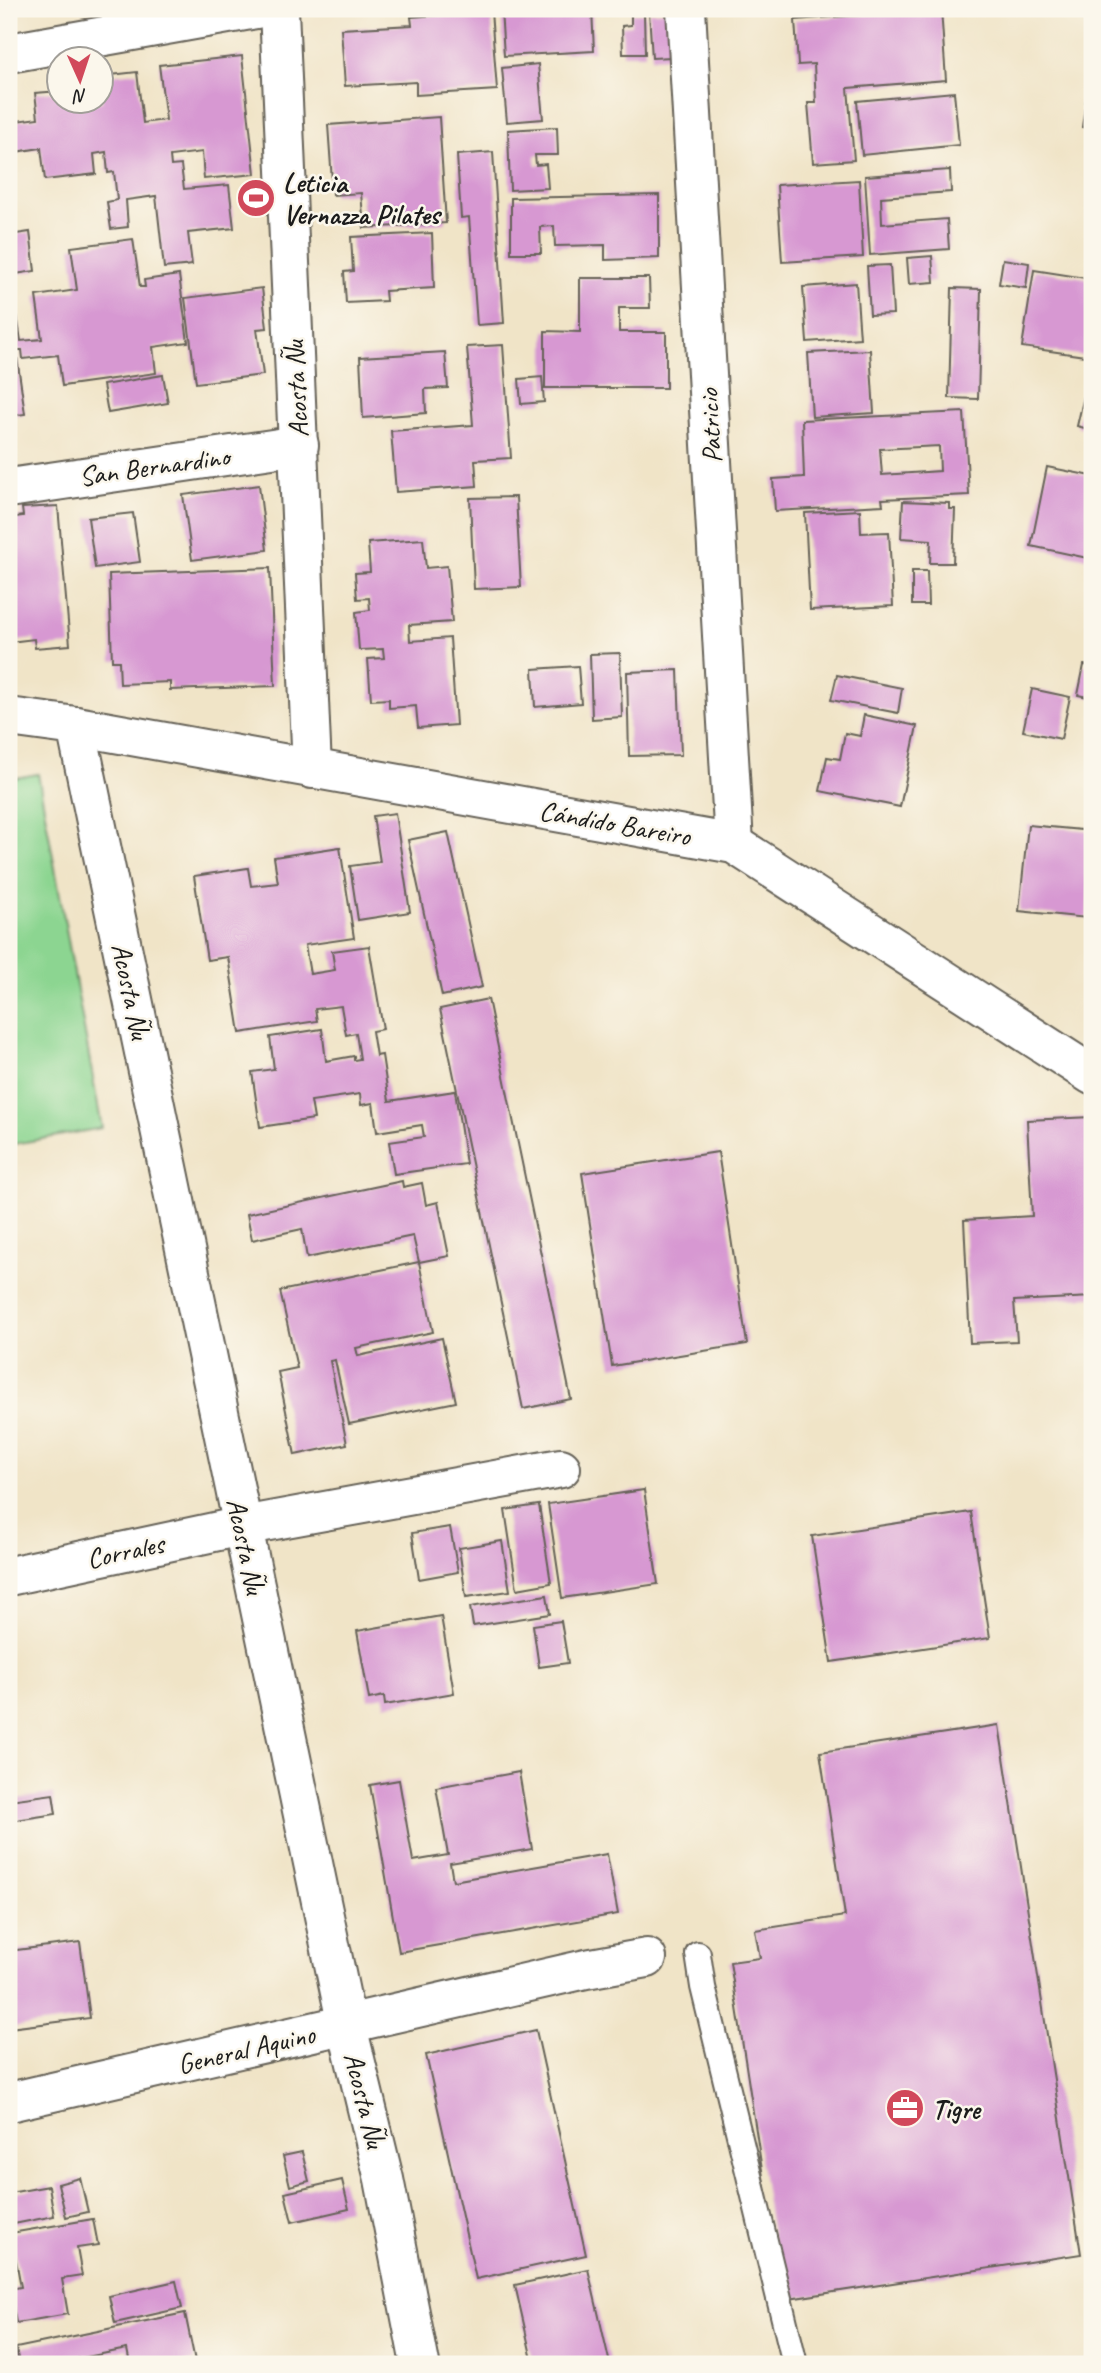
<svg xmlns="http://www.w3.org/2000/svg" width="1101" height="2373" viewBox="0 0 1101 2373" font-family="Caveat,sans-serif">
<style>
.green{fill:#8cd591;stroke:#547856;stroke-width:2}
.building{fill:#d798d2;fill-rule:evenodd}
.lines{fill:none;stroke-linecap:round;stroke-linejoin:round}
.service-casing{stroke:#666258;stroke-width:28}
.minor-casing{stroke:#666258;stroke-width:42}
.tertiary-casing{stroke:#666258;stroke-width:42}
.service{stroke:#fff;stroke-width:24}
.minor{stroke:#fff;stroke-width:38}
.tertiary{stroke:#fff;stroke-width:38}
.labels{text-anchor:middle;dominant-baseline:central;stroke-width:5;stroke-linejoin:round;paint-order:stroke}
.poi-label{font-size:28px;font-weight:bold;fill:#1c1c1c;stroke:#fbf7ec;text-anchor:start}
.street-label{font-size:28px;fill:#1c1c1c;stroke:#fbf7ec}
</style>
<rect width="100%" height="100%" fill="#fbf7ec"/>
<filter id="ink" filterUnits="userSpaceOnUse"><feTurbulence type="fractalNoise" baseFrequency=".0143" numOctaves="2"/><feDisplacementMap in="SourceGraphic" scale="14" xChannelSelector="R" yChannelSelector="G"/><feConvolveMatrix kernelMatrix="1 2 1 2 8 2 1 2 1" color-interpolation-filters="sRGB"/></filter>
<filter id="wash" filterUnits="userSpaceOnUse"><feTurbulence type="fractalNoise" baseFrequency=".00686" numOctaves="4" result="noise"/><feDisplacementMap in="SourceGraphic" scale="28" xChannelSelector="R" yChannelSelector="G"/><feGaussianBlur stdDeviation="1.57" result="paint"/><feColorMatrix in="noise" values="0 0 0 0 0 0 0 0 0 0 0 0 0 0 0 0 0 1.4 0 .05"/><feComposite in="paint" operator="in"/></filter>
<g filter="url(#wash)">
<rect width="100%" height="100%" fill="#f0e4c7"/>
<path class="green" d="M38,774L102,1128L9,1145V779Z"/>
<g id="blocks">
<g class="building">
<path d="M501,9H592L594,51L504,56Z"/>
<path d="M941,9L946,80L848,88L854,160L813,163L808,103H816L814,64L798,65L795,20Z"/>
<path d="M491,11L497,90L416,95V82L345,86L341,29L412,25L411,17Z"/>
<path d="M670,11L672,57L652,58L649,12Z"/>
<path d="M631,13H644L645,54H623L622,26L631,25Z"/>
<path d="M242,56L255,174L204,179L202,152L170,156L171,166L181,165L184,189L229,185L234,228L188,233L192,265L164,268L156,196L126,200L128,227L111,229L107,202L117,200L114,172L108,173L106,152L94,154L96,174L45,180L41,148L9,153V122L38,118L35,93L60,91V102H102V76L137,72L143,123L166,120L159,65Z"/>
<path d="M538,64L543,119L507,122L502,68Z"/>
<path d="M1088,86L1092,87V128L1082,127Z"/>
<path d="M954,92L959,145L862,155L857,101Z"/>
<path d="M439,117L446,223L364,228L361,193L333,195L328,125Z"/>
<path d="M557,127L558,155H535L536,165L546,164L548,188L510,190L508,130Z"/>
<path d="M493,152L504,323L477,325L469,217L461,218L457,155Z"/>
<path d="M950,170L951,192L881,197L882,224L947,219L949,249L870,255L865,176Z"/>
<path d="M859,180L863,257L782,262L777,185Z"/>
<path d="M659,195V258L605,260V245L555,246L554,226L540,227L541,253H511V198Z"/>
<path d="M30,232L35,271L9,275V235Z"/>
<path d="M432,233L434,288L385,291L386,301L346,303L344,272L353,271L351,237Z"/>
<path d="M133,239L140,287H145L144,280L179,275L188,342L153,347L156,373L62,386L58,355L23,359L22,350H16L25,414L9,416V282H12L21,341L42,339L36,296L77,290L71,247Z"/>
<path d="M932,256L934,282L909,284L907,258Z"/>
<path d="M1003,259L1029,263L1026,288L999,284Z"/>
<path d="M890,265L893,314L870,315L867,266Z"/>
<path d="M1034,270L1092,279V357L1022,347Z"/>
<path d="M580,278H649L650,308H619V332H666V388H545V331L580,332Z"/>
<path d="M856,283L860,338L807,342L803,287Z"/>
<path d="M262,288L267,328L257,329L263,375L196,383L185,298Z"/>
<path d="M952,288L981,289L978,399L949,398Z"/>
<path d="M503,345L511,458L475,460L477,486L396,492L391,431L473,425L467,347Z"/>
<path d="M870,350L874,413L812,417L808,353Z"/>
<path d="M445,352L448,388L425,389L426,413L363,418L360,357Z"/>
<path d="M163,375L168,403L108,413L103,385Z"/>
<path d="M542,377L544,402L521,404L519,379Z"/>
<path d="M1088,379L1092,380V430L1077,426Z"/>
<path d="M964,412L969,495L882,499L883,505L775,511L773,479L804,477L802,420ZM939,446L940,471L882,475L880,449Z"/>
<path d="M1047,467L1092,476V559L1031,546Z"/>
<path d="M259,485L267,550L192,560L183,495Z"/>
<path d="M516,497L521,587L474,589L470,498Z"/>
<path d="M903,501L949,503V509H955L953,563H930L931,540L901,538Z"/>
<path d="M58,506L70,645L35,648L34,639L9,642V518L23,516L22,508Z"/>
<path d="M860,510L861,533L889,532L893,606L810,610L805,513Z"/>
<path d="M133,513L140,562L95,568L88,518Z"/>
<path d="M423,539L426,568L447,566L452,622L409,625L410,641L450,638L456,725L418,728L416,706L389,708V699L371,700L368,659L384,658L383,649L359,650L356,612L370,610L369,598L357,599L355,573L370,572L368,543Z"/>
<path d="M270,568L275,686L170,690V682L120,684L119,661H112L109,574Z"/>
<path d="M912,571H927L928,605H912Z"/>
<path d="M620,653L622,717L592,719L590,654Z"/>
<path d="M1084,665L1092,666V698L1078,695Z"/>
<path d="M578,666L581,703L535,707L533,669Z"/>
<path d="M678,670L681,755L629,756L627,672Z"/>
<path d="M837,675L902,688L898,713L831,700Z"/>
<path d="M1032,689L1070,697L1061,739L1023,731Z"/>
<path d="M864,715L917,726L900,807L820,791L827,757L840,759L845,733L860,736Z"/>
<path d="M395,813L410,912L358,920L350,866L380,862L373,816Z"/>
<path d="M1028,825L1092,831L1087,918L1019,911Z"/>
<path d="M448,832L482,987L442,996L408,840Z"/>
<path d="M340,847L354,938L305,945L310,974L335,970L332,951L369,946L383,1029L372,1031L376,1056L382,1055L389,1101L455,1091L466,1164L394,1174L389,1142L424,1137L422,1125L377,1132L373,1103L361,1105L360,1094L311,1101L314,1119L260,1127L252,1072L274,1069L270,1037L322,1029L326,1061L354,1056V1060L360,1059L356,1033L346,1035L341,1006L315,1009L317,1021L240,1033L228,957L207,960L194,876L248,868L251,886L278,883L274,857Z"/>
<path d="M488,999L571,1399L523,1409L440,1009Z"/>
<path d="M1092,1117V1297L1014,1301L1017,1341L970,1343L964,1220L1032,1216L1027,1120Z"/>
<path d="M718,1152L747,1344L612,1366L582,1173Z"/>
<path d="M402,1181L403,1187L422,1183L426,1205L438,1202L449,1256L419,1262L413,1236L307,1258L302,1229L252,1240L247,1214Z"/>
<path d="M419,1262L433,1332L356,1348L358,1356L442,1338L456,1402L349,1424L335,1360L330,1361L347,1444L295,1455L278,1372L297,1368L280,1291Z"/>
<path d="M644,1490L658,1584L562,1598L548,1504Z"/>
<path d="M539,1505L551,1583L517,1589L505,1510Z"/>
<path d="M971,1512L990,1638L831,1662L812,1536Z"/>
<path d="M450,1527L458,1572L419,1579L412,1533Z"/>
<path d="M502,1541L510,1591L466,1597L459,1548Z"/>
<path d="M547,1595L550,1614L473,1626L470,1607Z"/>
<path d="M441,1616L454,1693L385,1705L384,1696L369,1699L357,1631Z"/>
<path d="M561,1621L568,1663L539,1667L533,1625Z"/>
<path d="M999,1725L1081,2254L782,2300L730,1962L760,1958L755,1930L845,1916L820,1752Z"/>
<path d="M519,1772L532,1849L450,1863L453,1881L607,1854L618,1914L399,1952L370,1785L399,1780L413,1861L448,1855L436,1787Z"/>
<path d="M53,1794L56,1814L9,1821V1800Z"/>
<path d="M80,1942L90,2018L9,2028V1951Z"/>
<path d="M536,2030L586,2255L476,2279L426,2055Z"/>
<path d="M302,2152L309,2181L290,2186L283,2156Z"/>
<path d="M80,2178L88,2212L66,2217L58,2184Z"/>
<path d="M342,2180L349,2209L292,2222L285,2193Z"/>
<path d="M49,2186L54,2216L9,2225V2193Z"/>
<path d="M93,2219L98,2245L77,2248L82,2276L62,2279L68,2314L16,2323L10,2289L21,2287L11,2233Z"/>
<path d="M588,2269L610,2364H533L515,2285Z"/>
<path d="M176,2281L182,2308L115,2323L109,2296Z"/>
<path d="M185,2313L195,2361L179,2364H130L127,2349L52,2364H19L16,2348Z"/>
</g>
</g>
</g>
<g filter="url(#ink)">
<use href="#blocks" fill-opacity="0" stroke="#666258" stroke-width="2"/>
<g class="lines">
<defs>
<path id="service" d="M698,1954L703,1987L795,2364"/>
<g id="minor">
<path d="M279,9L312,769"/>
<path d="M686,9L734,844"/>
<path d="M9,53L256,9"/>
<path d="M9,488L299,445"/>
<path d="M76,726L734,844L1092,1075"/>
<path d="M9,1576L242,1526L561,1468"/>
<path d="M9,2102L586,1969L647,1958"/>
</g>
<path id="tertiary" d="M9,717L76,726L347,2026L384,2179L420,2364"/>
</defs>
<use href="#service" class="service-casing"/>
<use href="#minor" class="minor-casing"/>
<use href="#tertiary" class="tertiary-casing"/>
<use href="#service" class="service"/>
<use href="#minor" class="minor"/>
<use href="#tertiary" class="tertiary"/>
</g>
</g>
<defs>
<symbol id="stadium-disc" viewBox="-11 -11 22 22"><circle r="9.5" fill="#d1495b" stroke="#fbf7ec"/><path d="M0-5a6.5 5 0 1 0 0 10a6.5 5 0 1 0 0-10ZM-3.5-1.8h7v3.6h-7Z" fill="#fff"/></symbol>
<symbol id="office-disc" viewBox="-11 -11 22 22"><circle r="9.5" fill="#d1495b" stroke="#fbf7ec"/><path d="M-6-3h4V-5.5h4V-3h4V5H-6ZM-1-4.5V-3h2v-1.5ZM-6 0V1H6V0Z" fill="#fff"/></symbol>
</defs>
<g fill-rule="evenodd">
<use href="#stadium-disc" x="234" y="176" width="44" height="44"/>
<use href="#office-disc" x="883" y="2086" width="44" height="44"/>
</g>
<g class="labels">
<g class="poi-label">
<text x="283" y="182">Leticia<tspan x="283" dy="32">Vernazza Pilates</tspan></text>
<text x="932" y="2108">Tigre</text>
</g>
<g class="street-label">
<text transform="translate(296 389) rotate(-93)">Acosta Ñu</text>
<text transform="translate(710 426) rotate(-93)">Patricio</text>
<text transform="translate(154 466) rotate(-8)">San Bernardino</text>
<text transform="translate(615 823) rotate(10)">Cándido Bareiro</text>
<text transform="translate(131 991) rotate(78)">Acosta Ñu</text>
<text transform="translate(246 1546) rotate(78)">Acosta Ñu</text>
<text transform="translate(125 1551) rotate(-12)">Corrales</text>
<text transform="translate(246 2049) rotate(-13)">General Aquino</text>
<text transform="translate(365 2100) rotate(76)">Acosta Ñu</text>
</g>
</g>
<rect width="1101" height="2373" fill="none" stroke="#fbf7ec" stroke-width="35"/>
<g transform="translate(80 80) rotate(177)"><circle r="33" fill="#fbf7ec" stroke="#a29f99" stroke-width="2"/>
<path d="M0-5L12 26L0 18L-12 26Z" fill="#d1495b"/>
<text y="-10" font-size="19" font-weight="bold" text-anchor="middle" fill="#1c1c1c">N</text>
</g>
</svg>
